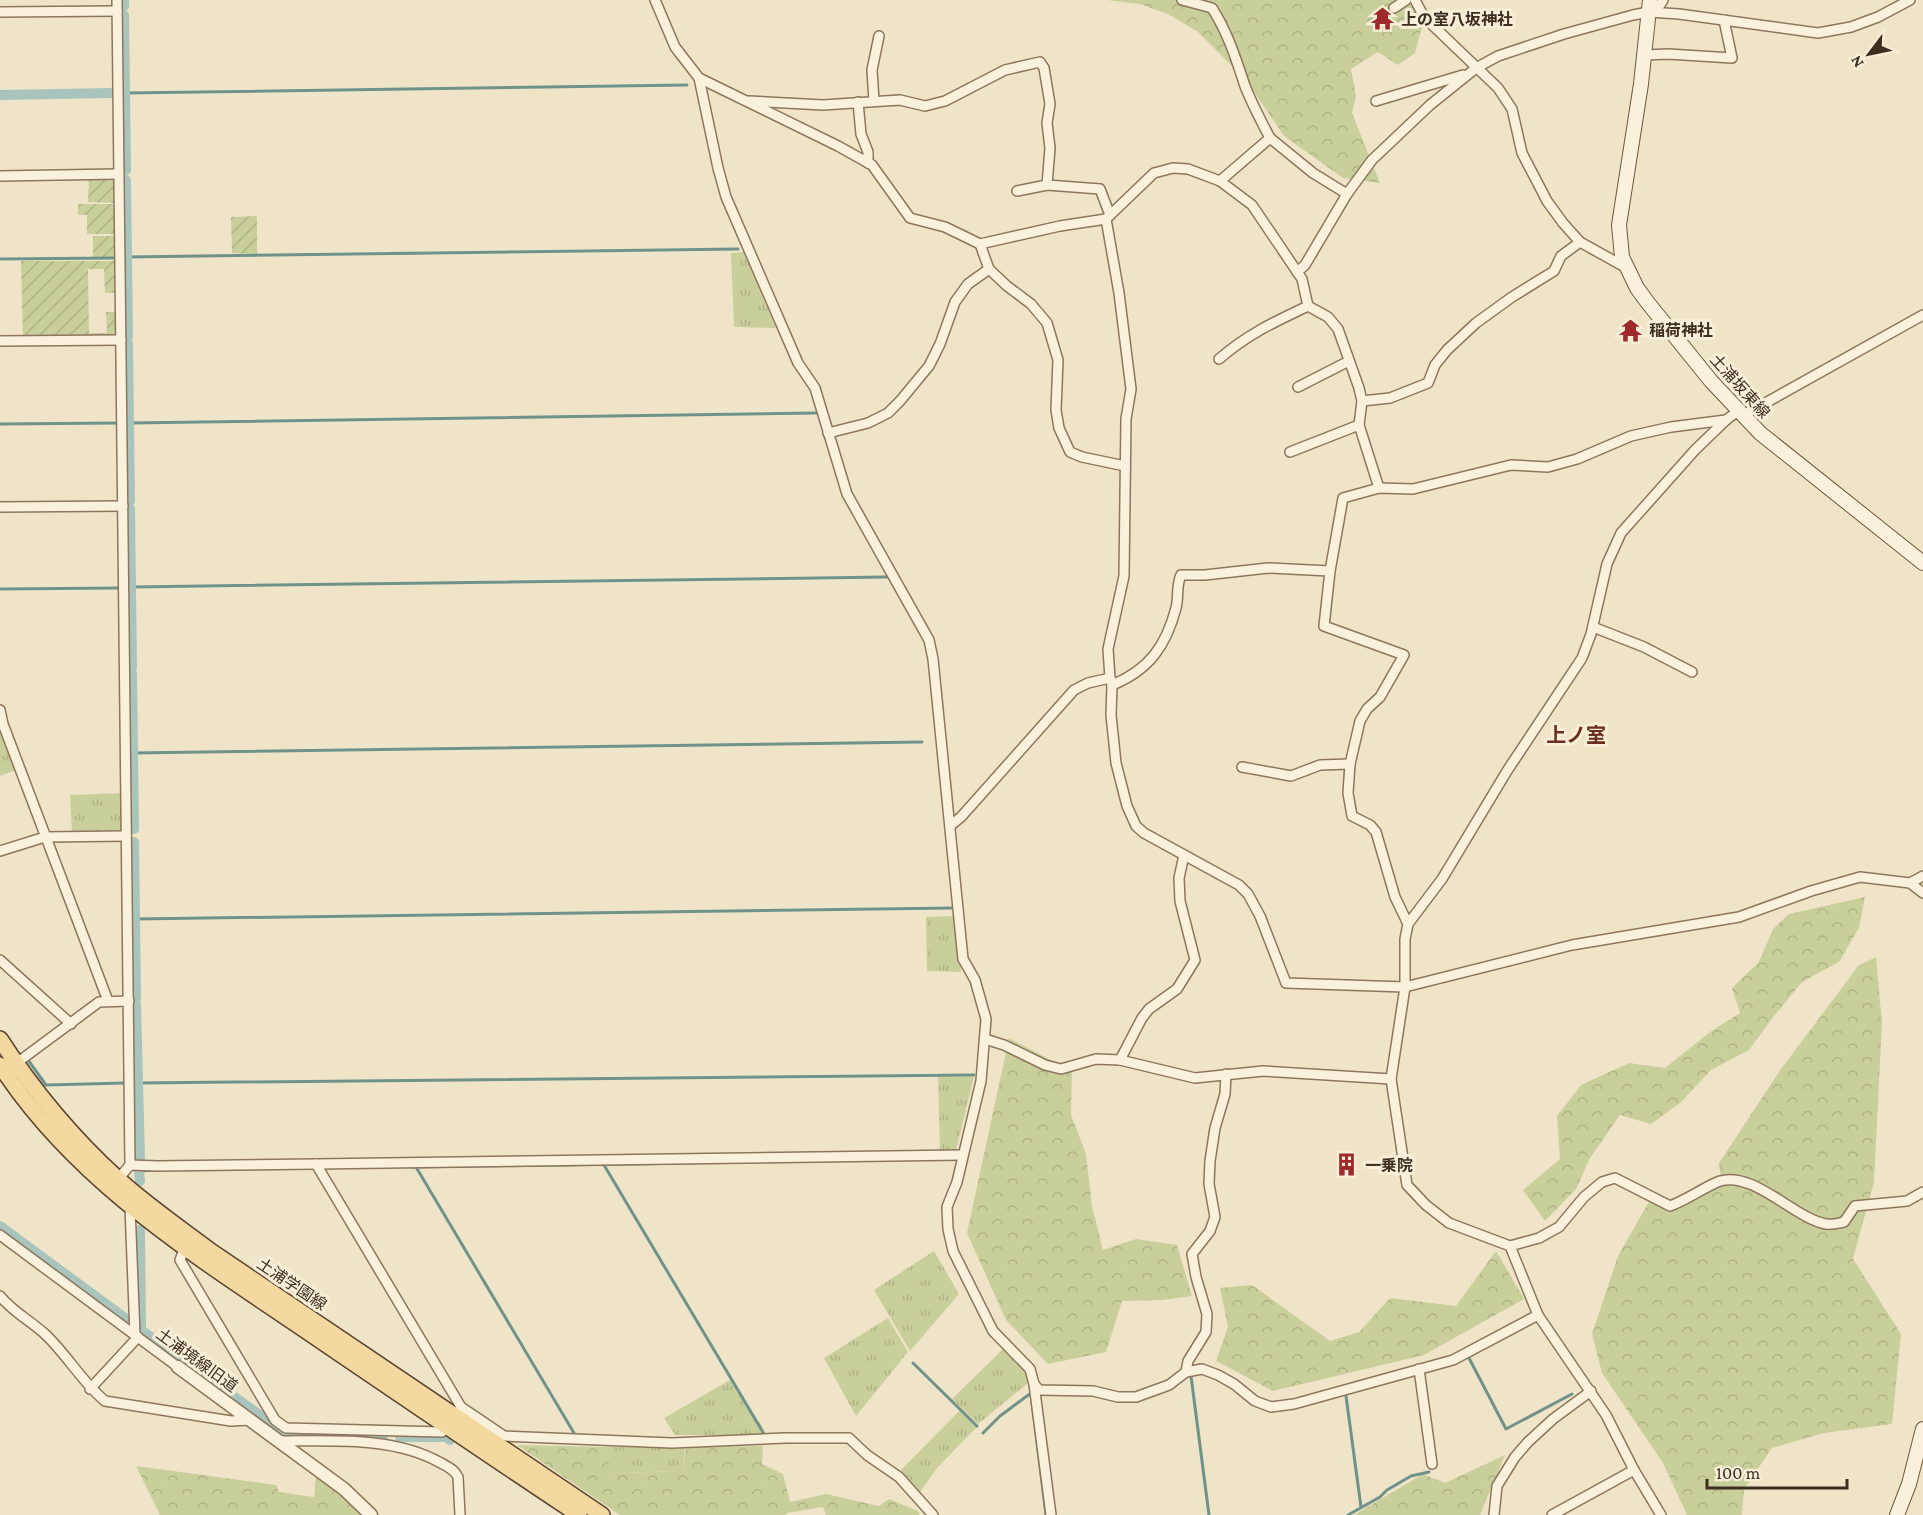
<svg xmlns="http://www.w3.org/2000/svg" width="1923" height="1515" viewBox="0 0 1923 1515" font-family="'Crimson Pro','Noto Sans JP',serif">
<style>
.grass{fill:url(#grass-tufts)}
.forest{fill:url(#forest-crowns)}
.garden{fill:url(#garden-furrows)}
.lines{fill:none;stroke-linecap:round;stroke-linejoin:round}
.stream{stroke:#6f938a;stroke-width:3}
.canal{stroke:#a9c4bc;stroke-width:10}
.minor-casing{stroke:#8d765c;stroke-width:12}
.tertiary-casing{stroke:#8d765c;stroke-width:15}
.secondary-casing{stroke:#6f573f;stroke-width:16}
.primary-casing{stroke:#5b4430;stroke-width:18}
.minor{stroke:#faf1dc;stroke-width:9}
.tertiary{stroke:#faf1dc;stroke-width:12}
.secondary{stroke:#faf1dc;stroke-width:14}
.primary{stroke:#f3d9a0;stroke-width:15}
.labels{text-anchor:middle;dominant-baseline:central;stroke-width:6;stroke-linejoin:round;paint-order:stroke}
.poi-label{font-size:16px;font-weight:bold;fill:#3d2e20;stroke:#f7eed8;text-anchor:start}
.street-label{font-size:16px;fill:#3d2e20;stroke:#f7eed8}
.quarter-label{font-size:20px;font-weight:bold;fill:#6b2e1e;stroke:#f7eed8}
</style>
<defs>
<pattern id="grass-tufts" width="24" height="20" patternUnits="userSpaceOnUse" patternTransform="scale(1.5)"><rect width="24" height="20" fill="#c9cf9b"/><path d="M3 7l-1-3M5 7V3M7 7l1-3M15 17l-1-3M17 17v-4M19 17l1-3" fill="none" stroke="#aeb285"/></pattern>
<pattern id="forest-crowns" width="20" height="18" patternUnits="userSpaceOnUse" patternTransform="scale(1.5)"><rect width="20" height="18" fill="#c9cf9b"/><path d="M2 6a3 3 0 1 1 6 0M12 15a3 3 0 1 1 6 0" fill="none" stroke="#aeb285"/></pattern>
<pattern id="garden-furrows" width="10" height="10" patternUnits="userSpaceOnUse" patternTransform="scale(1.5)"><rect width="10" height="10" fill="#c9cf9b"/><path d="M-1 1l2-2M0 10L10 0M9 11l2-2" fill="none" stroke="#aeb285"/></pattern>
</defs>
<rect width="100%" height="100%" fill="#f0e4c8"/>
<g class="grass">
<path d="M744,252L776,328L734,327L731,253Z"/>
<path d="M0,725L16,770L0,776Z"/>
<path d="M122,793V831L72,833L70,795Z"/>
<path d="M955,916L961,972L927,971L926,917Z"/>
<path d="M938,1077H974L956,1150L940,1151Z"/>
<path d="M934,1251L959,1294L910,1351L874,1290Z"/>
<path d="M888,1318L908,1352L856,1416L824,1358Z"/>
<path d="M1004,1348L1018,1361L1029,1379L1027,1384L978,1424L952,1399Z"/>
<path d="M730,1380L757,1422H760L766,1435H675L664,1418Z"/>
<path d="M960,1410L977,1427L937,1468L920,1492L901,1470Z"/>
<path d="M604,1447H685L683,1471L611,1473Z"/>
</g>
<g class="forest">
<path d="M1107,0H1409L1423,23L1415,53L1398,65L1378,52L1351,69L1356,96L1352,113L1380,183L1343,178L1284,136L1246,80L1198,32L1168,14L1140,4Z"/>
<path d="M1865,897L1859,928L1839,962L1802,982L1774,1016L1749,1050L1711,1070L1680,1103L1651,1124L1620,1115L1590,1158L1576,1189L1545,1221L1523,1190L1560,1159L1557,1116L1581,1085L1629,1063L1665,1068L1710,1032L1740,1013L1732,988L1759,962L1773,929L1789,914Z"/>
<path d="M1876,957L1882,1023L1874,1182L1853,1259L1901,1334L1892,1424L1824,1433L1772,1448L1744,1489L1742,1515H1687L1663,1463L1602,1373L1592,1334L1618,1256L1650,1200L1670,1206L1721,1181L1719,1163L1781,1069L1859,965Z"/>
<path d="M1009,1038L1072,1071L1071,1115L1086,1154L1092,1206L1103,1250L1136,1239L1177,1245L1192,1296L1163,1300L1122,1301L1106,1352L1048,1364L1006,1320L967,1233Z"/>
<path d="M1496,1251L1524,1299L1424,1355L1273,1391L1216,1361L1228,1327L1220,1288L1252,1285L1330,1341L1359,1332L1390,1298L1456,1306Z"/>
<path d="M517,1445L604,1447L612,1473L683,1471L686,1447L763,1446L762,1464L783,1474L790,1502L826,1494L879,1506L889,1499L918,1511L920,1515H826L823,1507L787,1513L786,1515H620Z"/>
<path d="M1505,1455L1480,1515H1354L1423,1474L1445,1483Z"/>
<path d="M136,1466L276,1485L279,1492L314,1497L316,1475L363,1515H160Z"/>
</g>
<g class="garden">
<path d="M89,178H114V203L88,202Z"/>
<path d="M78,204H114V234H87V215H78Z"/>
<path d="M257,216V254L232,253L231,217Z"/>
<rect x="93" y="236" width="21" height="21"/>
<path d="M21,261H115V293H105L104,269H88L89,333H107L106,312H115V337L23,338Z"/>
</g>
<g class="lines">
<g class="stream">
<path d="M125,93L687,85"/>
<path d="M126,257L738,249"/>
<path d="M0,259L115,258"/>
<path d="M129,423L817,413"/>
<path d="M0,424L117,423"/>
<path d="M131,587L887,577"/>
<path d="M0,589L119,588"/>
<path d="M133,753L922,742"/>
<path d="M135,919L953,908"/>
<path d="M29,1059L28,1060L46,1085L125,1083"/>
<path d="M137,1083L974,1075"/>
<path d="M604,1165L764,1434"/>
<path d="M411,1167L694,1163"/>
<path d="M416,1167L574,1433"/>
<path d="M139,1171L158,1170"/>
<path d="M1469,1358L1506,1429L1572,1394"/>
<path d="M913,1363L977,1426"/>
<path d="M1191,1376L1209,1515"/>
<path d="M1346,1396L1361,1507"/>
<path d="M983,1433L1000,1416L1031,1393L1046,1515"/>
<path d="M1348,1515L1380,1497L1387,1490L1411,1476L1429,1472"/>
</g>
<g class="canal">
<path d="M124,0V6"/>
<path d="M124,15L126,170"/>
<path d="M0,95L111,93"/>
<path d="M126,180L128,337"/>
<path d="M128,344L130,501"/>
<path d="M130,509L132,667"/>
<path d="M132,673L134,829"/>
<path d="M134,842L136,998"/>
<path d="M136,1004L140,1158"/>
<path d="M139,1171L140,1181"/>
<path d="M0,1226L129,1321"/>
<path d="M140,1230L141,1330L282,1431L383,1437"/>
<path d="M400,1437H446L450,1440"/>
</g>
<defs>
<g id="minor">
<path d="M655,0L675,47L699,78L718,168L726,197L798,363L815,388L847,494L929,640L933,659L963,959L975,980L986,1019L981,1081L957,1182L947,1207L948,1229L953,1251L993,1331L1030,1369L1034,1384L1051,1515"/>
<path d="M1182,0L1212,8C1228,33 1236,59 1245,86C1252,104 1261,121 1270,138L1220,181"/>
<path d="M1415,0L1424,17L1498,88L1512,109L1522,153L1547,201L1563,223L1580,242L1625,267"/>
<path d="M1394,8L1406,0"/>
<path d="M1656,11L1663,0"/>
<path d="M0,12L117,11"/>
<path d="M1645,55L1668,54L1732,58L1724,20"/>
<path d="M699,78L838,146L872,165L910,218L945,227L980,244L1060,226L1106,219L1154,173L1173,168L1188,169L1220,181L1252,205L1302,279L1308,306L1328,317L1338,329L1359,388L1362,401L1359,425L1379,488"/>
<path d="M749,101L823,105L900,100L925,106L945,101L1005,70L1040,62L1044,68L1050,104L1047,123L1050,148L1047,185L1100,189L1110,215"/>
<path d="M874,101L872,70L879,36"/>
<path d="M1376,101L1463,75"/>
<path d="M858,102L861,134L868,152V163"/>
<path d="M1270,138L1313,173L1347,194"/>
<path d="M0,176L118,174"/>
<path d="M1017,191L1047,185"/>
<path d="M1106,219L1119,293L1131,389L1126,419L1124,576L1108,649L1110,678L1112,685L1111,715L1116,763L1127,806L1136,826L1144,833L1239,885L1248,894L1260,916L1286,983L1405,987L1572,945L1739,917L1811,891L1860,877L1910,883L1923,893"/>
<path d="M989,269L1007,286L1031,304L1047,323L1058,360L1056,410L1059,428L1070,452L1082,457L1125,466"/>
<path d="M1297,272L1305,265L1347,194L1372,160L1430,105L1476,68L1498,56L1564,34L1633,15L1649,12L1679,14L1818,33L1851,27L1878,17L1910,0"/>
<path d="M0,341L121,340"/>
<path d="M1219,359C1248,334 1274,322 1308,306"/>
<path d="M1298,387L1349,361"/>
<path d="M1362,401L1390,398L1428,383L1435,365L1447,350L1476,323L1512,297L1554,271L1561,256L1580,242"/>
<path d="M1742,416L1923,315"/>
<path d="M828,433L868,423L888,413L900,401L929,366L940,344L955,302L968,284L989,269L980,244"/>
<path d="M1290,452L1359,425"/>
<path d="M0,507L123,506"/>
<path d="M1593,627L1644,647L1692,672"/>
<path d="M1112,685C1149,670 1166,646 1176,608C1179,597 1176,585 1181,575H1205L1268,568L1330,571"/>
<path d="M0,710L3,724L108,1001"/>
<path d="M1242,767L1291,776L1320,765L1350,764"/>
<path d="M951,825L961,817L1074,690L1088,683L1110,678"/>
<path d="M0,851L45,837L126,836"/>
<path d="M1910,883L1923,876"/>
<path d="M1408,924L1395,897L1376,832L1370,825L1352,816L1348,793L1350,764L1360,721L1367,709L1380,697L1404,655L1324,626L1330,571L1343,498L1379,488L1413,489L1511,465L1548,467L1577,459L1631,436L1671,427L1726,420"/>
<path d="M0,960L71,1024"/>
<path d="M985,1039L1004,1045L1045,1065L1061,1069L1096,1059L1120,1060L1195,1078L1263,1071L1391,1079"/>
<path d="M1120,1060L1142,1018L1149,1009L1177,989L1195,960L1180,901L1179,878L1184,855"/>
<path d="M14,1065L99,1002L129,1001"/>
<path d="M316,1164L461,1407L504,1436L672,1443L785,1438H849L867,1455L899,1477L933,1515"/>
<path d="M130,1165L158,1166L316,1164L962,1155"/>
<path d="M115,1183L130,1165L117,0"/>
<path d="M130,1207L135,1335"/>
<path d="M0,1235L178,1367"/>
<path d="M186,1244L180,1260L275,1420L286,1428L442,1432L451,1425"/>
<path d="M1510,1246L1539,1238L1559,1227L1584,1197L1602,1182L1615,1178L1670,1206C1687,1200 1706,1186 1720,1181C1754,1171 1794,1218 1826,1224C1832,1225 1839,1223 1844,1222L1855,1206L1907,1201L1923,1192"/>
<path d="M0,1296C13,1312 31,1321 46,1335C68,1356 82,1382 105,1401L231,1421L250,1420"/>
<path d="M1419,1369L1432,1464"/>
<path d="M1186,1372L1188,1361L1206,1332L1207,1314L1196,1277L1192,1254L1210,1231L1215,1217L1209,1184L1210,1161L1215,1128L1225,1094L1226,1074"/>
<path d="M1034,1384L1039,1390L1093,1391L1118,1397H1136L1169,1385L1186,1372L1202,1369L1218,1375L1234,1384L1255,1401L1271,1407L1294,1404L1453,1360L1538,1315"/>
<path d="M90,1389L138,1337"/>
<path d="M278,1441C331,1441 394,1436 441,1463C448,1467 455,1470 458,1477L460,1515"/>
<path d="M1494,1515L1497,1486L1515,1457L1528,1442L1553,1419L1591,1391"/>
<path d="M1552,1515L1634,1470"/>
<path d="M1661,1515L1634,1470L1606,1415L1538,1315L1510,1246L1449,1223L1426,1205L1407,1185L1391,1079L1405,987V939L1408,924L1442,879L1507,771L1582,658L1591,634L1607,564L1621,533L1695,450L1726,420L1738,411"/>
</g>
<path id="tertiary" d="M178,1367L344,1489L371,1515"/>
<g id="secondary">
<path d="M1650,0L1641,84L1619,225L1622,257L1637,288L1648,303L1711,381L1760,433L1923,563"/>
<path d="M1897,1515L1909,1484L1923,1429"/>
</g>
<g id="primary">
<path d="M0,1039C33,1090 73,1138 118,1179C148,1206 180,1228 212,1252L602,1515"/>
<path d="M0,1065C75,1181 193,1254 305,1330C396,1392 487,1454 579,1515"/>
</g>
</defs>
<use href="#minor" class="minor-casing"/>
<use href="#tertiary" class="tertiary-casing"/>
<use href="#secondary" class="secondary-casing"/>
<use href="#primary" class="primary-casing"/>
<use href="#minor" class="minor"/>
<use href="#tertiary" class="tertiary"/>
<use href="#secondary" class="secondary"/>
<use href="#primary" class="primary"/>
</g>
<defs>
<symbol id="temple-bare" viewBox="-9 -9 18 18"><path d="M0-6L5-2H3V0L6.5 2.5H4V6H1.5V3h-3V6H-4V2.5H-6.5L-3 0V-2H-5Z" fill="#9e2a2b" stroke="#f7eed8" stroke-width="2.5" paint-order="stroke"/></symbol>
<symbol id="building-bare" viewBox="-9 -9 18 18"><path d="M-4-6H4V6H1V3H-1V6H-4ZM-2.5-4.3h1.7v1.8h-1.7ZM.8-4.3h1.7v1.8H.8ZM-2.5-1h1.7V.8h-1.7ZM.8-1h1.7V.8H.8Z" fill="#9e2a2b" stroke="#f7eed8" stroke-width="2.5" paint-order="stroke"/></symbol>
</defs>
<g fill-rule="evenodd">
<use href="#temple-bare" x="1366" y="2" width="33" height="33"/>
<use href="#temple-bare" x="1614" y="314" width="33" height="33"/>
<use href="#building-bare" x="1330" y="1148" width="33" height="33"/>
</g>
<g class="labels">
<g class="poi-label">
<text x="1401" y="19">上の室八坂神社</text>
<text x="1649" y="330">稲荷神社</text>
<text x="1365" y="1165">一乗院</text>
</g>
<g class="street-label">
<text transform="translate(1740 386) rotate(48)">土浦坂東線</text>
<text transform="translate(292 1284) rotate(34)">土浦学園線</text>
<text transform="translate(197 1360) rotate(36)">土浦境線旧道</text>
</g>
<g class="quarter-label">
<text x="1576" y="735">上ノ室</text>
</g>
</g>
<g transform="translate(1869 54) rotate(238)" stroke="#f7eed8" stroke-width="4.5" paint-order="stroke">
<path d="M0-4.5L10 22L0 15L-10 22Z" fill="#3d2e20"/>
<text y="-9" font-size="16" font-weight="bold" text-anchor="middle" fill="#3d2e20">N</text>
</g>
<path d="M1707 1479v9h140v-9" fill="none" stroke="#3d2e20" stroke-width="3"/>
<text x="1716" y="1479" font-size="18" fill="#3d2e20" stroke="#f7eed8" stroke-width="4.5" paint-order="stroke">100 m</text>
</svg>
